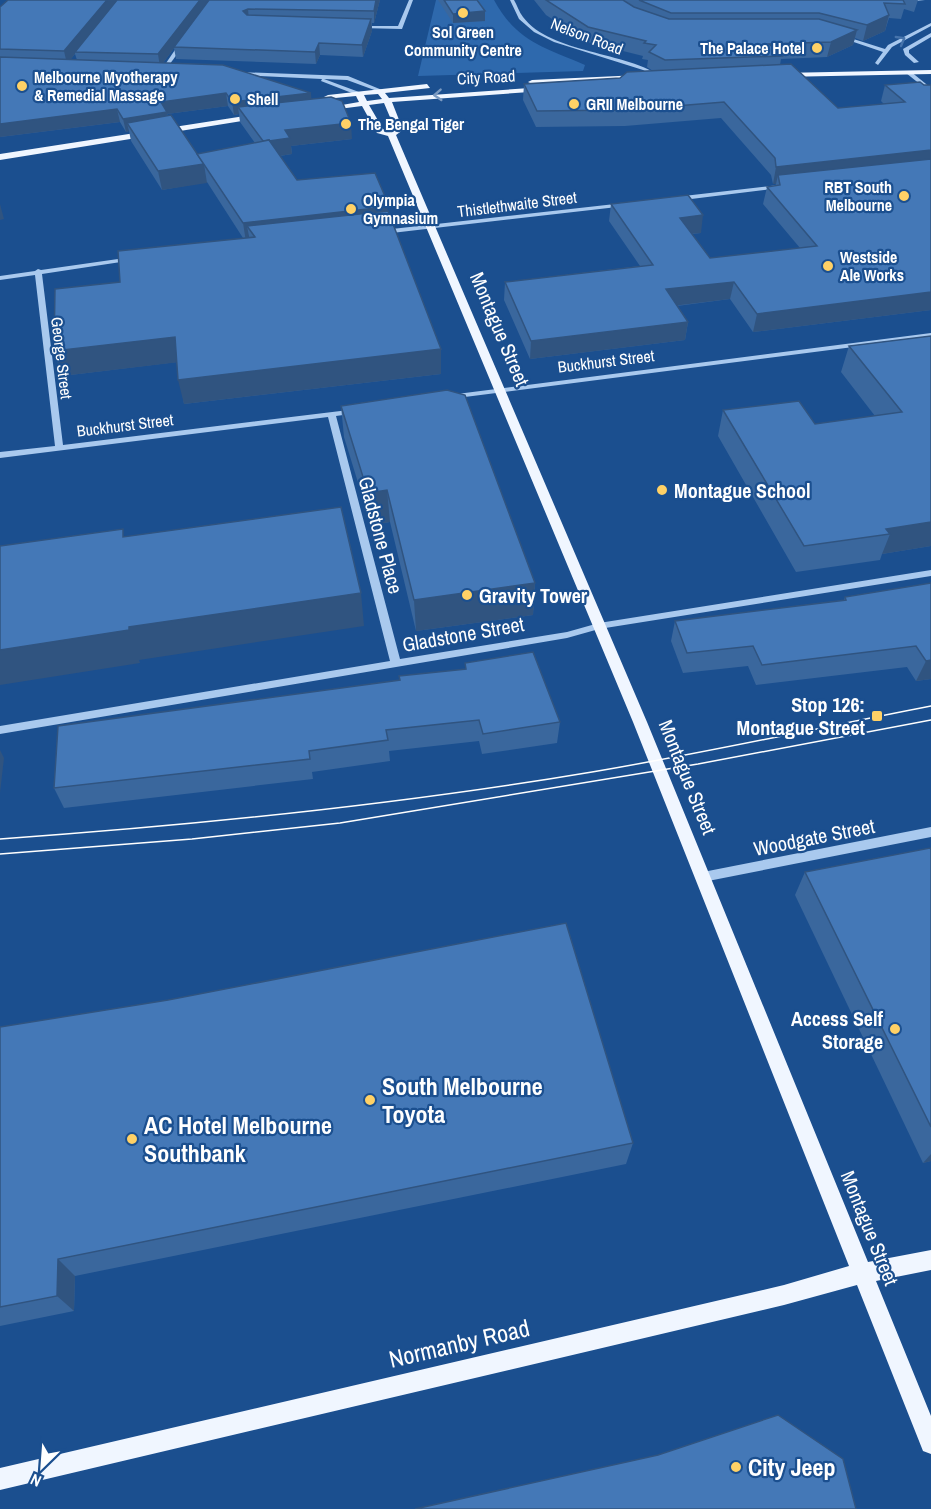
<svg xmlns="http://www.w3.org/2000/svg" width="931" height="1509" viewBox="0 0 931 1509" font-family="'Archivo Narrow',sans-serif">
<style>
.green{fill:#2e69ad}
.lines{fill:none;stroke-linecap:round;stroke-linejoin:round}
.minor{fill:#a9c9ee;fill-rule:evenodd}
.major{fill:#f0f6ff;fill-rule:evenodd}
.tram{stroke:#fff;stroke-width:1.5}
.wall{fill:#3a679d;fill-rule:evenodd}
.shaded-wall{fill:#305480}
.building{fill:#4478b7;stroke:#305480;stroke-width:1.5}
.oneway{stroke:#4674ac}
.oneway2{stroke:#7b9ac1}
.poi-dot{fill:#ffd166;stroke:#1b4f8f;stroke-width:2}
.labels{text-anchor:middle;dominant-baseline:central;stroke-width:4.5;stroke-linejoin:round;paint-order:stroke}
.far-poi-label{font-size:16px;font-weight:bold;fill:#fff;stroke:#1b4f8f;text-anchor:start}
.far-street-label{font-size:16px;fill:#fff;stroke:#1b4f8f}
.street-label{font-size:20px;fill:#fff;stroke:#1b4f8f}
.poi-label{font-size:20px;font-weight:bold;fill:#fff;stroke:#1b4f8f;text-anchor:start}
.near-poi-label{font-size:24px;font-weight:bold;fill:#fff;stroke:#1b4f8f;text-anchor:start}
.near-street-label{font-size:24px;fill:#fff;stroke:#1b4f8f}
</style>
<rect width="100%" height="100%" fill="#1b4f8f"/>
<path class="green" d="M436,0H494C517,42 543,47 585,65L583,71L418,76Z"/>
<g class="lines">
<g class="minor">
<path d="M409,0H413L402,29L360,28L358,27L360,26H398Z"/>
<path d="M510,0H514C517,5 519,12 523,17C551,54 626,51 664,78L659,79L643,70L554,42L534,32L519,19Z"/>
<path d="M903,0H925L905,2Z"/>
<path d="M931,23V26L892,47L878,65L875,63L883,52L839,37L844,36L885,49L888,45Z"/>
<path d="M931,33V37L909,50V53L919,62L914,63L905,55L903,49Z"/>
<path d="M181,41L186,42L164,72H160Z"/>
<path d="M906,71H910L931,88V93L906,73Z"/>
<path d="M238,72L348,76L382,90L377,91L347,80L324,79L359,92L360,93L357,95L321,81L322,79L236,75Z"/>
<path d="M779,185L782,187L781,188L675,201L672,199L675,197Z"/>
<path d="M624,203L627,205L626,206L383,234L380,232L383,230Z"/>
<path d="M132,257L135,259L134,260L42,274L63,445L357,409V413L336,416L400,659L567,632L599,623L931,570V576L599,629L567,638L0,734V726L390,661L328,417L0,458V452L55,446L35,275L0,280V276L35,271L38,269L41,270Z"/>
<path d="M931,333V337L449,399L445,397L449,395Z"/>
<path d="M931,827V837L703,882L699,880L697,877L699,874L703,872Z"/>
</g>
<g class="major">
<path d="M931,70V74L781,77L777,75L781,73Z"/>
<path d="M640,75L643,79L532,84L528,82L532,80Z"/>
<path d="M427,84L430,88L385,93L389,98L544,87L548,89L544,91L392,102L403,130L396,135L647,722L868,1262L931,1250V1270L876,1281L931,1416V1454L923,1451L857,1285L784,1305L0,1490V1468L784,1285L849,1266L633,722L388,136L377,133L362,106L323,111L319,109L359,102L356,96L325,99L324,97L328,95ZM364,95L378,94L382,99L367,101ZM384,103L395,129L390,131L383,129L369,105Z"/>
<path d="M258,114L262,116L261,118L0,160V154Z"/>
</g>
<g class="tram">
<path d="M0,839C198,825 396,805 592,772C705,753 818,728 931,706"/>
<path d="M0,854L192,839L340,823L698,764L931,720"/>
</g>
</g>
<g class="wall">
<path d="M380,0L374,23H372V31L363,57L320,55L316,64L176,59L174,48L163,63L311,99L352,139L291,146L292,154L280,156L297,180L387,211L441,374L184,404L177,362L62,376L54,351L120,282L243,238L207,182L162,190L131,141L129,131L126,132L120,122L0,137V7ZM75,54L77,60H70ZM228,106L234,115L239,114L240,122L255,143L197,154L167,114Z"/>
<path d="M438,0H477L485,21L453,23Z"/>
<path d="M534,0H918L914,12L904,9L901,19L889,18L885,31L863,41L855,38L853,45L827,57L781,59L780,65L838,108L884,104L881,101L885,85H931V310L753,332L730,299L677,306L688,322L685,340L530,359L504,300L505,282L640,266L609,221L611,204L701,233L692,234L710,258L800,248L763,204L767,187L775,186L776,184H773L771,175L721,118L625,126L536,127L523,100L524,84L620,78L653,71L647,67L648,60L642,59L643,56L587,42L546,15Z"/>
<path d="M931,336V546L882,554L880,560L796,572L718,436L723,410L815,424L875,416L841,372L849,346Z"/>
<path d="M341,406L535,583L533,615L416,631L390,522L371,525L344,437Z"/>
<path d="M931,583V679L916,681L907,667L756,685L748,666L683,673L671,641L675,621L844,600L845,597Z"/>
<path d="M465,663L560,722L557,743L482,754L479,741L389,751L390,761L312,772L313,779L64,808L54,788L399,680L465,669Z"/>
<path d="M931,850V1161L923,1163L795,895L805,872Z"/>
<path d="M0,1027L633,1143L626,1164L75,1276L74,1311L0,1326Z"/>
</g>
<g class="shaded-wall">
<path d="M107,0H119L75,52V54L67,64L64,51Z"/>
<path d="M200,0H210L160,67L158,54Z"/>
<path d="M376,0H380L374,23V11Z"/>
<path d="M248,9L249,21L243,11Z"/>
<path d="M485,11V21L453,23V14Z"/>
<path d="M889,15L885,31L863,41L867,25Z"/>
<path d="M371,19L372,31L363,57L362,45Z"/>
<path d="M857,30L853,45L827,57L831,42Z"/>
<path d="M319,43L320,55L316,64L315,52Z"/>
<path d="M226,93L228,106L167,114L169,125L127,123L129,131L126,132L123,119L161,102Z"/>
<path d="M311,93L312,106L238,107L239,114L234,115L232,102Z"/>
<path d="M117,109L120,122L0,137V124Z"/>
<path d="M351,123L352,139L291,146L292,154L266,158L264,142L285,130Z"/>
<path d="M931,150V167L778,175L776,184H773L776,167Z"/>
<path d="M204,164L207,183L162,190L158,171Z"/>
<path d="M387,201L388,220L255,237L247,226L250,241L246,242L243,223Z"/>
<path d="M0,204L4,219L0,220Z"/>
<path d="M703,215L701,233L677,235L680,218Z"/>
<path d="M734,282L730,299L664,307L666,289Z"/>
<path d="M931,292V310L753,332L757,314Z"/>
<path d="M688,322L685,340L530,359L531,341Z"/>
<path d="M175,337L180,362L62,376L54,351Z"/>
<path d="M441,349V374L184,404L178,380Z"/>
<path d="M387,490L390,522L371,525L368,493Z"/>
<path d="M931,522V546L882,554L890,534L886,529Z"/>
<path d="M535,583L533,615L416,631L414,600Z"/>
<path d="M361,593L364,626L139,660L140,663L0,685V650L129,627Z"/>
<path d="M931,660V679L916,681L926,661Z"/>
<path d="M0,750L4,758L0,793Z"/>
<path d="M931,1154V1161L923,1163Z"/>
<path d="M58,1259L75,1276L74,1311L57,1296Z"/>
</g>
<g class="building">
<path d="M8,0H107L64,51L0,49V7Z"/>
<path d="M117,0H200L158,54L75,52Z"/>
<path d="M209,0H376L374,11L248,9L243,11L247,15L371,19L362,45L319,43L315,52L174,47Z"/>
<path d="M444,0H477L485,11L453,14Z"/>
<path d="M546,0H623L634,7L669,19H819L857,30L831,42L769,44L782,56L665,60L649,52L656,45L644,43L646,41L588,27Z"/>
<path d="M639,0H903L905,4L884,3L889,15L867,25L819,13H671Z"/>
<path d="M0,57L223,65L311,93L232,102L226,93L161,102L167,112L123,119L117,109L0,124Z"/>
<path d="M791,64L838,108L905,102L885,85L920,82L924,85H931V150L776,167L775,158L724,102L627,110L537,111L524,84L620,78L627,72Z"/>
<path d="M331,97L342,101L351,123L285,130L290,138L269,141V140L263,141L238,107Z"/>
<path d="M171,115L204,164L158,171L127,123Z"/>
<path d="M269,140L297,180L375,173L387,201H383L385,207L243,223L197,154Z"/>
<path d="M931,159V292L757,314L734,282L666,289L688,322L531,341L505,282L653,265L611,204L688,195L703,215L680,218L710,258L817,246L767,187L780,185L778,175Z"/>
<path d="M388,211L441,349L178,380L175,337L54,351L55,289L120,282L118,251L255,237L247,226Z"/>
<path d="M931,336V522L886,529L890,534L804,546L723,410L799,401L815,424L902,412L849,346Z"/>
<path d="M447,390L465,395L535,583L414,600L387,490L368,493L341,406Z"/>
<path d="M341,507L361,593L129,627V630L0,650V546L123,529V537Z"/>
<path d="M931,583V660L926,661L916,646L762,665L753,646L687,653L675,621L846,600L845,597Z"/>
<path d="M533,652L560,722L483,734L479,720L386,730L388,740L309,751L310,759L54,788L58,726L400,680L399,676L466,669L465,663Z"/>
<path d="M930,848L931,850V1127L805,872Z"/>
<path d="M566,923L633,1143L58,1259L57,1296L0,1307V1027L168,1000Z"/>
<path d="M778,1415L843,1459L856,1509H415L658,1455Z"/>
</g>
<defs><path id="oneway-chevron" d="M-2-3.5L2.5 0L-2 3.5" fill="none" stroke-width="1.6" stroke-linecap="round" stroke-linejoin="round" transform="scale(1.5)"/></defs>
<use class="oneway" href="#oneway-chevron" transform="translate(901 40) rotate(-30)"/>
<use class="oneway2" href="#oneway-chevron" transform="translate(438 95) rotate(176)"/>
<g class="poi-dot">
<circle cx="463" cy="13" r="6"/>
<circle cx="817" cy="48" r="6"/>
<circle cx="22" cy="86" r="6"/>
<circle cx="235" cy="99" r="6"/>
<circle cx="574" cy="104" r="6"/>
<circle cx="346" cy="124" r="6"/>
<circle cx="904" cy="196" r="6"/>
<circle cx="351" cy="209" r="6"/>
<circle cx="828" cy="266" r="6"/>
<circle cx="662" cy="490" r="6"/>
<circle cx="467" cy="595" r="6"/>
<rect x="871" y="710" width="12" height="12" rx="3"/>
<circle cx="895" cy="1029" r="6"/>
<circle cx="370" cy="1100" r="6"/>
<circle cx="132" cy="1139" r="6"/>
<circle cx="736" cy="1467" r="6"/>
</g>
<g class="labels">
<g class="far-poi-label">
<text x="463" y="32" text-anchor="middle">Sol Green<tspan x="463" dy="18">Community Centre</tspan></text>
<text x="805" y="48" text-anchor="end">The Palace Hotel</text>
<text x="34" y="77">Melbourne Myotherapy<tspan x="34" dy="18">&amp; Remedial Massage</tspan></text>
<text x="247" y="99">Shell</text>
<text x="586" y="104">GRII Melbourne</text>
<text x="358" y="124">The Bengal Tiger</text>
<text x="892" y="187" text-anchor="end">RBT South<tspan x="892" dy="18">Melbourne</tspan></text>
<text x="363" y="200">Olympia<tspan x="363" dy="18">Gymnasium</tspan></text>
<text x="840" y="257">Westside<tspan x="840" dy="18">Ale Works</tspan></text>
</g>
<g class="far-street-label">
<text transform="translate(587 36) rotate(21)">Nelson Road</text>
<text transform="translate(486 77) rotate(-3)">City Road</text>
<text transform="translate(517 204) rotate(-7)">Thistlethwaite Street</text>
<text transform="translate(62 358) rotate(83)">George Street</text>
<text transform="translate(606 361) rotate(-7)">Buckhurst Street</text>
<text transform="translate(125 425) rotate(-7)">Buckhurst Street</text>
</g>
<g class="street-label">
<text transform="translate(500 329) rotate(67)">Montague Street</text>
<text transform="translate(381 535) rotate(75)">Gladstone Place</text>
<text transform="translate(463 634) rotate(-10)">Gladstone Street</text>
<text transform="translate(688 777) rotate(68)">Montague Street</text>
<text transform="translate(814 837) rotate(-11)">Woodgate Street</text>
<text transform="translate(870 1228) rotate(68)">Montague Street</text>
</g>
<g class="poi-label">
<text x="674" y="490">Montague School</text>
<text x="479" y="595">Gravity Tower</text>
<text x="865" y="704" text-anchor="end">Stop 126:<tspan x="865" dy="23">Montague Street</tspan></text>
<text x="883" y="1018" text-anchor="end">Access Self<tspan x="883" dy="23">Storage</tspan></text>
</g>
<g class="near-poi-label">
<text x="382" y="1086">South Melbourne<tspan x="382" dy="28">Toyota</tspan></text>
<text x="144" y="1125">AC Hotel Melbourne<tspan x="144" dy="28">Southbank</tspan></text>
<text x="748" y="1467">City Jeep</text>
</g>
<g class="near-street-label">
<text transform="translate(459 1343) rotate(-13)">Normanby Road</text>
</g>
</g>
<g transform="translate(42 1467) rotate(205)" stroke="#1b4f8f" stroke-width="4.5" paint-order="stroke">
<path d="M0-4.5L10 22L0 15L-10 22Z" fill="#ffffff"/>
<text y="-9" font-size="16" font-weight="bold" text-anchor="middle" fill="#ffffff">N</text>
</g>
</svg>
